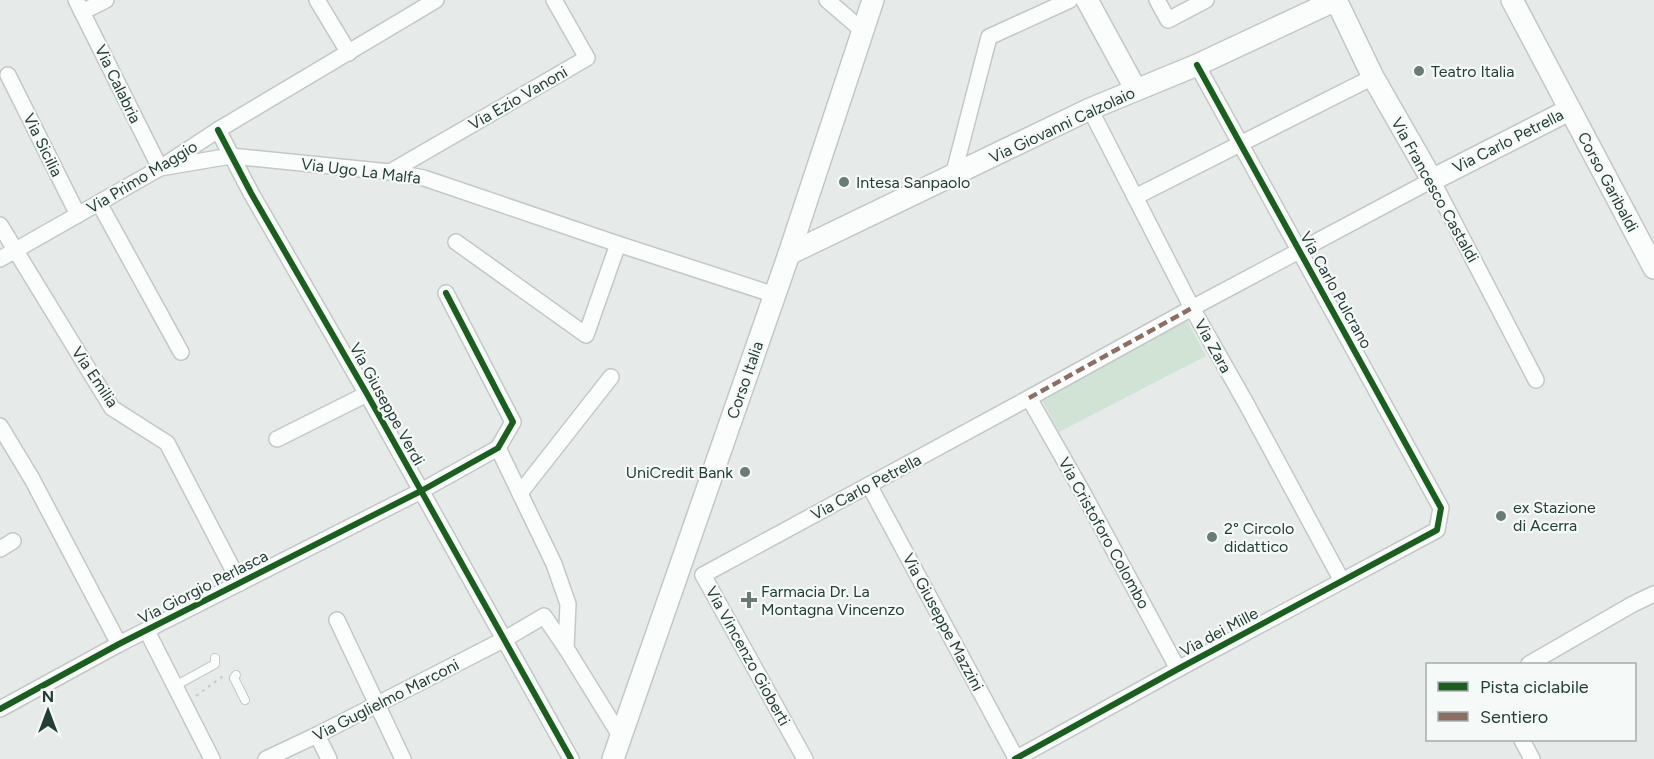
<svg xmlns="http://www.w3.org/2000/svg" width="1654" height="759" viewBox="0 0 1654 759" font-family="Figtree,sans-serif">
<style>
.green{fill:#d0e3d5}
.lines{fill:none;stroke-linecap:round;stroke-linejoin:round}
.lane-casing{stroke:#c3c8c6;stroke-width:10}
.street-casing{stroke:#c3c8c6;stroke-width:18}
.secondary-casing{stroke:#c2c8c6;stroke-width:24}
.path{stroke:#c2cbc7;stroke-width:2;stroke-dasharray:3 4.5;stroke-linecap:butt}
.lane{stroke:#fbfcfc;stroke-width:8}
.street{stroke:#fbfcfc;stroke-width:15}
.secondary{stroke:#fbfcfc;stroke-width:21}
.quiet{stroke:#8d6e63;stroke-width:4.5;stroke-dasharray:9 4.5;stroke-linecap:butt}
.cycleway-casing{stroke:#f5f9f7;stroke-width:10}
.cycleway{stroke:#1b5e20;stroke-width:6}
.poi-dot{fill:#687b75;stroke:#f5f9f7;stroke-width:2}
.labels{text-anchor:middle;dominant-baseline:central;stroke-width:4.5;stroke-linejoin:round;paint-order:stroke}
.poi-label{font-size:16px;fill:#243e36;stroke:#f5f9f7;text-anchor:start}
.street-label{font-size:16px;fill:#243e36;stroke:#f5f9f7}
</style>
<rect width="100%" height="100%" fill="#e6ebe9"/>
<path class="green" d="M1187,321L1206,356L1059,432L1041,398Z"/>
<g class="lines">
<defs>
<g id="lane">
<path d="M236,675L234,678L245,700"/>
<path d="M175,686L215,664V658"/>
</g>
<g id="street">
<path d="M76,0L160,168"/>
<path d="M317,0L349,53"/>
<path d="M827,0L863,31"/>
<path d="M1157,0L1168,20L1206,0"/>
<path d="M82,12L106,0"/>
<path d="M8,75L78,215"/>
<path d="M1090,109L1192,308L1247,405L1342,581"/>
<path d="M218,130L251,193L367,394L571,759"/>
<path d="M160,168L231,156L390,172L424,178L618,244L775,295"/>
<path d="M390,172L587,58L554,0"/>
<path d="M953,176L989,37L1070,0"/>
<path d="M1135,197L1373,77"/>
<path d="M99,203L181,352"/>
<path d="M0,225L112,408L167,443L240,583"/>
<path d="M456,242L586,335L618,244"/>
<path d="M0,259L160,168L218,130L436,0"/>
<path d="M1029,398L1083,493L1178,669"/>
<path d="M0,426L32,479L119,644"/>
<path d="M277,439L367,394"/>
<path d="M498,448L554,564L568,604L566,648"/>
<path d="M869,485L1016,758"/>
<path d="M520,493L611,377"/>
<path d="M0,549L13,541"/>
<path d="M703,575L1029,398L1192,308L1432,180L1536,380"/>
<path d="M703,575L805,759"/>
<path d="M337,620L403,759"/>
<path d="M147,631L212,759"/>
<path d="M1529,664L1633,604L1654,594"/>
<path d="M0,709L119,644L421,491L498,448L513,422L446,293"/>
<path d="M317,735L329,759"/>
<path d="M1522,740L1532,759"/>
<path d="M266,759L317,735L505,639L544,616L566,648L621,737"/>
<path d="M1015,759L1178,669L1437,530L1441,508L1197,65"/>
</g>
<g id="secondary">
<path d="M1087,0L1136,90"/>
<path d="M1512,0L1654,268"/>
<path d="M789,254L1090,109L1197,65L1336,0L1373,77L1432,180L1569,110"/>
<path d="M613,759L789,254L873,0"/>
</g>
</defs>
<use href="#lane" class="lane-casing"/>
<use href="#street" class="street-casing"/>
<use href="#secondary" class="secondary-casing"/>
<path class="path" d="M196,696L223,676"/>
<use href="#lane" class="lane"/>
<use href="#street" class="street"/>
<use href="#secondary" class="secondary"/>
<path class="quiet" d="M1029,398L1192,308"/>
<defs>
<g id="cycleway">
<path d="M218,130L251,193L367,394L571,759"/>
<path d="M0,709L119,644L421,491L498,448L513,422L446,293"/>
<path d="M1015,759L1178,669L1437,530L1441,508L1197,65"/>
</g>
</defs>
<use href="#cycleway" class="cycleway-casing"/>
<use href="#cycleway" class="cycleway"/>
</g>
<g class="poi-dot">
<circle cx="1419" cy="71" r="6"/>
<circle cx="844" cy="182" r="6"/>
<circle cx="745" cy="472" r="6"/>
<circle cx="1501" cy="516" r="6"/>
<circle cx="1212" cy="537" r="6"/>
<path d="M746 591h6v6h6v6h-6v6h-6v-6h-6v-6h6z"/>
</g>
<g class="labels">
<g class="poi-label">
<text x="1431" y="71">Teatro Italia</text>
<text x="856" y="182">Intesa Sanpaolo</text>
<text x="733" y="472" text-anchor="end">UniCredit Bank</text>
<text x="1513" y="507">ex Stazione<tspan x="1513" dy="18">di Acerra</tspan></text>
<text x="1224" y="528">2° Circolo<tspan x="1224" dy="18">didattico</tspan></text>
<text x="761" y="591">Farmacia Dr. La<tspan x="761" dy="18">Montagna Vincenzo</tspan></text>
</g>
<g class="street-label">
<text transform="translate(118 84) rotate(64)">Via Calabria</text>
<text transform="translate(518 98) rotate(-30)">Via Ezio Vanoni</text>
<text transform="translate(1062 125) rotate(-25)">Via Giovanni Calzolaio</text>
<text transform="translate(1508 141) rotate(-27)">Via Carlo Petrella</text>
<text transform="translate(43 145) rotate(64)">Via Sicilia</text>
<text transform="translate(361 171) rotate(7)">Via Ugo La Malfa</text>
<text transform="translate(142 177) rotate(-31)">Via Primo Maggio</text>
<text transform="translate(1608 182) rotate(62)">Corso Garibaldi</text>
<text transform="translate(1435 190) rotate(61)">Via Francesco Castaldi</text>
<text transform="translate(1336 290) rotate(61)">Via Carlo Pulcrano</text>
<text transform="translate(1213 346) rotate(61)">Via Zara</text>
<text transform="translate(95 377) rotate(56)">Via Emilia</text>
<text transform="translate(745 380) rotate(-71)">Corso Italia</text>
<text transform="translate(387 404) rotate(61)">Via Giuseppe Verdi</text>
<text transform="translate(866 487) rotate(-28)">Via Carlo Petrella</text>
<text transform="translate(1104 533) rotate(61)">Via Cristoforo Colombo</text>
<text transform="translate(203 587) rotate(-27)">Via Giorgio Perlasca</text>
<text transform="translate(943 622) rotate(62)">Via Giuseppe Mazzini</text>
<text transform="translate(1219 632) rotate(-28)">Via dei Mille</text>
<text transform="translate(748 656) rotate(61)">Via Vincenzo Gioberti</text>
<text transform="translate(386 700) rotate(-27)">Via Guglielmo Marconi</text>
</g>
</g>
<rect x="1426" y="663" width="210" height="78" fill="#f5f9f7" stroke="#a1aeaa" stroke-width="1.5"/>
<rect x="1438" y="682" width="30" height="9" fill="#1b5e20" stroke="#a1aeaa" stroke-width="1.5"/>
<text x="1480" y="693" font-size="18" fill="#243e36">Pista ciclabile</text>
<rect x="1438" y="712" width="30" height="9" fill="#8d6e63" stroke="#a1aeaa" stroke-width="1.5"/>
<text x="1480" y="723" font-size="18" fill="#243e36">Sentiero</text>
<g transform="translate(48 711)" stroke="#f5f9f7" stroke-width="4.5" paint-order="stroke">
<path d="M0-4.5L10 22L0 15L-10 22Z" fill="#243e36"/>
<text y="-9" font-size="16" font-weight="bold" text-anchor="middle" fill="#243e36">N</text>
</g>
</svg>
